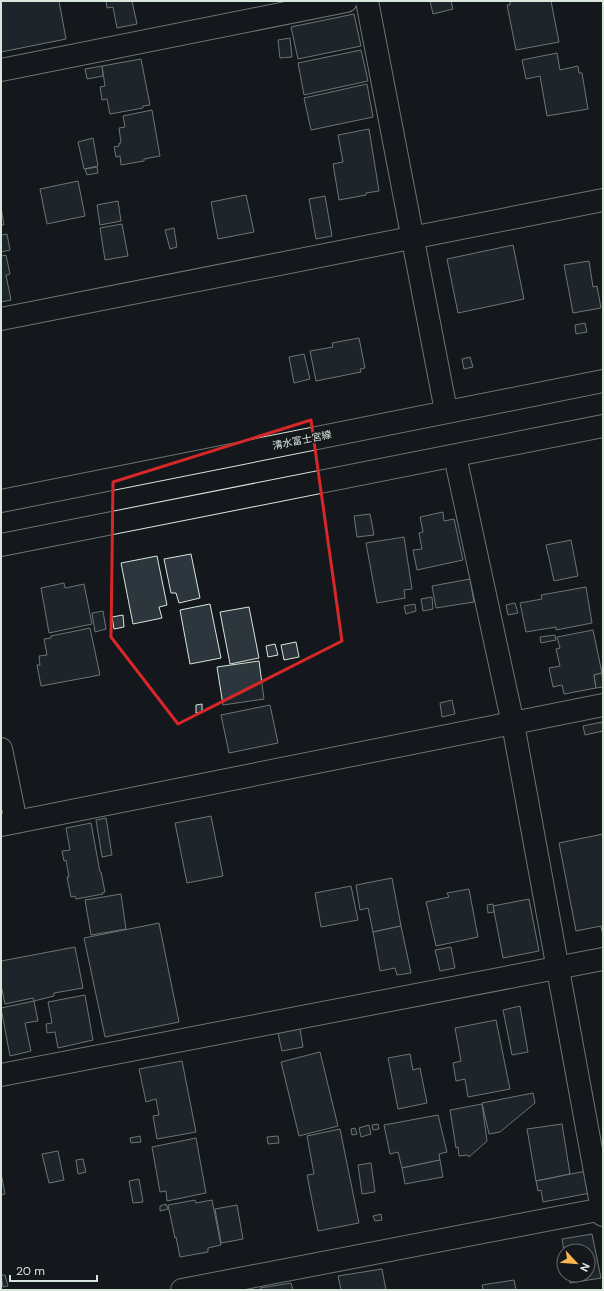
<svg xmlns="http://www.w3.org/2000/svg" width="604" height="1291" viewBox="0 0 604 1291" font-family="'DM Sans','Noto Sans JP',sans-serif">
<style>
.building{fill:#2c363c;stroke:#d8e6dc}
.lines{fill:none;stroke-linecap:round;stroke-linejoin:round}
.street-casing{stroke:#d8e6dc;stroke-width:24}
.secondary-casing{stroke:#d8e6dc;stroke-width:24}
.primary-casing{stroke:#d8e6dc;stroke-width:24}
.street{stroke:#14181c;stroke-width:22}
.secondary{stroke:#14181c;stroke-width:22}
.primary{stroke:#14181c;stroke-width:22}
.marked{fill:none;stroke:#d62828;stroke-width:3;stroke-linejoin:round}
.labels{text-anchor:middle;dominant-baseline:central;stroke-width:3;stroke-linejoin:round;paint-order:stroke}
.street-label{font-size:10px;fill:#d8e6dc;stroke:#14181c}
</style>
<rect width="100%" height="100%" fill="#14181c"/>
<g class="building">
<path d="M1,1H59L66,39L1,52Z"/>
<path d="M106,1H132L137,24L117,28L113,7L107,8Z"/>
<path d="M430,1H451L453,9L433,14Z"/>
<path d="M515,1H551L559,42L516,50L507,5H510V2Z"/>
<path d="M354,14L361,46L298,59L291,27Z"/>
<path d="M290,38L292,57L280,58L278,40Z"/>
<path d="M361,50L368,81L304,95L298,63Z"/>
<path d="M557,53L560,70L578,66L579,73H582L588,109L547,116L540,76L526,79L522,60Z"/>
<path d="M141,59L150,105L143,106V108L110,114L107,99L102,100L100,87L105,86L102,66Z"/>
<path d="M102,66L103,76L87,79L85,69Z"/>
<path d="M367,84L373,117L311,130L304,98Z"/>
<path d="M152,110L160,156L144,159V161L121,165L120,156L116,157L114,147L119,146V143H121L119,128L125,127L123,116Z"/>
<path d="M369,129L379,191L366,193V195L339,200L333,164L343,162L338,135Z"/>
<path d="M93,138L98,166L84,169L78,142Z"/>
<path d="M97,167L98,173L87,175L85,169Z"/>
<path d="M78,181L85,216L47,224L40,189Z"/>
<path d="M246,195L254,232L218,239L211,202Z"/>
<path d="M325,196L332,236L316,239L309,199Z"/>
<path d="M118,201L121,221L100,225L97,205Z"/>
<path d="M1,207L4,225H1Z"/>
<path d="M122,224L128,256L105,260L100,228Z"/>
<path d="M174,228L177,247L170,249L165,230Z"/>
<path d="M7,234L10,250L1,252V235Z"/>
<path d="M513,245L524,299L458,313L447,259Z"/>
<path d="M6,255L10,274L6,275L11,300L1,302V256Z"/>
<path d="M589,261L593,287L597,286L601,308L573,313L564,265Z"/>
<path d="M585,323L587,332L576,334L575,325Z"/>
<path d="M359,338L365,368L360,369L361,372L316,381L310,351L333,347L332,343Z"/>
<path d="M304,354L310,379L294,383L289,357Z"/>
<path d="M470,357L473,367L464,369L462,359Z"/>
<path d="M443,512L444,521L454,519L463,560L417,570L413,550L422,549L419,533L423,532L420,517Z"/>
<path d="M370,514L374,535L357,537L354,516Z"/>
<path d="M404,537L412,589L404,590L405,598L377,603L366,543Z"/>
<path d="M571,540L578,576L554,581L546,545Z"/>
<path d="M191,554L200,598L179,603L176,593H171L164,559Z"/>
<path d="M157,556L167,605L159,607L162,618L133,624L121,563Z"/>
<path d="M470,579L474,602L436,608L432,586Z"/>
<path d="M64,583L65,588L84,584L92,624L49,633L41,588Z"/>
<path d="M586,587L592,623L556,630V627L526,632L520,603L542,599L541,595Z"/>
<path d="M432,597L433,609L423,611L421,599Z"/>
<path d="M515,603L518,613L508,615L506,605Z"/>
<path d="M210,604L221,658L190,664L180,610Z"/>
<path d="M415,604L416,611L406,614L404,606Z"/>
<path d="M249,607L259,658L230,664L220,612Z"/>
<path d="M103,611L106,629L95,632L92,613Z"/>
<path d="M123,615L124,627L114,629L112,617Z"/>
<path d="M90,628L100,675L41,686L37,665H40L39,656L47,655L44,639L51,638V636Z"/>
<path d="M593,630L602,673L594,675L596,688L564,694L562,685L553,687L549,668L560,666L556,649L560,648L557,637Z"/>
<path d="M555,635L556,640L541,643L540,637Z"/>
<path d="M296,642L299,657L284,660L281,645Z"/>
<path d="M275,644L278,655L268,657L266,646Z"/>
<path d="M259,661L264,699L223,705L217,667Z"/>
<path d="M602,673L603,687L596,688L594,675Z"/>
<path d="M452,700L455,714L442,717L440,703Z"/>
<path d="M202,704V712L196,713V705Z"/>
<path d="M270,705L278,743L229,753L221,715Z"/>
<path d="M602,722L603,731L585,735L583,726Z"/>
<path d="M211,816L223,876L187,883L175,823Z"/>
<path d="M106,818L112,855L102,857L96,820Z"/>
<path d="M91,823L100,872H101L105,892L102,893L103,894L76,899L75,896L71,897L67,877H69L66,860L64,861L62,851L70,850L66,828Z"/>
<path d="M603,834V936L601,926L576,931L559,843Z"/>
<path d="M392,878L401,926L373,932L368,908L360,910L356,885Z"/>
<path d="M351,886L358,920L321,927L315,893Z"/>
<path d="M469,889L478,937L436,946L426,902L449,897L447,893Z"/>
<path d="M121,894L126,929L91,935L85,900Z"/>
<path d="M529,899L539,951L503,958L493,906Z"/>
<path d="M493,904L494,912L488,913L487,905Z"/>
<path d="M159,923L179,1022L105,1037L84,938Z"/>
<path d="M401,926L411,973L397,975L395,968L380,971L373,932Z"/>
<path d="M75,947L83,988L54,993V996L34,1001L33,998L5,1004L1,985V961Z"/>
<path d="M451,947L455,968L440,971L435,950Z"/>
<path d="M85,995L93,1040L58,1048L55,1032L47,1033L46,1024L52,1023L48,1002Z"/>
<path d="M34,1001L38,1021L25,1023L31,1051L10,1056L1,1008Z"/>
<path d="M520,1006L528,1052L512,1055L503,1010Z"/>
<path d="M496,1020L510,1089L468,1097L465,1079L456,1081L453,1063L461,1061L455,1028Z"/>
<path d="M300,1029L303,1047L282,1051L278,1033Z"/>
<path d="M320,1052L338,1126L299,1136L281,1062Z"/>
<path d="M410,1054L413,1070L420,1068L427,1103L398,1109L388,1058Z"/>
<path d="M182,1061L196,1132L157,1139L153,1116L159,1115L156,1099L146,1102L139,1069Z"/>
<path d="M533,1093L535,1103L500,1132L489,1134L482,1103Z"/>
<path d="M482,1104L487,1141L469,1157L468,1155L459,1156L458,1147L456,1148L450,1110Z"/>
<path d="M438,1115L447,1152L439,1154L440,1160L402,1168L398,1152L390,1154L384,1125Z"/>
<path d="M378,1124L379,1129L373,1130L372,1125Z"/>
<path d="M562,1124L570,1174L536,1181L527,1129Z"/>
<path d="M369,1125L371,1134L361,1137L359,1128Z"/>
<path d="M355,1128L357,1134L352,1135L351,1129Z"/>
<path d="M340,1129L359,1223L318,1231L307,1175L314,1174L307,1136Z"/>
<path d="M140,1136L141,1142L131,1143L130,1138Z"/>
<path d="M278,1136L279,1143L268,1144L267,1137Z"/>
<path d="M196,1138L206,1193L167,1201L166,1191L160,1192L152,1147Z"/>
<path d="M58,1151L64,1180L49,1183L42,1154Z"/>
<path d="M83,1159L86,1172L78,1174L76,1160Z"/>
<path d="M440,1160L443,1177L405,1184L402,1168Z"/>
<path d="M371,1163L375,1192L362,1194L358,1165Z"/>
<path d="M586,1171L590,1193L543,1202L541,1190L538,1191L536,1181Z"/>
<path d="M1,1173L5,1194L1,1195Z"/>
<path d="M139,1179L143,1202L133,1203L129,1181Z"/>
<path d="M195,1200L196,1203L212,1200L221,1245L208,1248V1252L180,1257L176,1237L175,1238L168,1205Z"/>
<path d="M166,1204L168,1209L160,1211V1206Z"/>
<path d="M237,1205L243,1239L221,1243L215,1209Z"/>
<path d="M381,1214L382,1220L375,1221L373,1216Z"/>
<path d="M592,1234L601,1278L570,1283L569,1275H588V1251H564L562,1239Z"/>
<path d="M382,1269L386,1290H341L338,1276Z"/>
<path d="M1,1275H5L8,1286L3,1287Z"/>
<path d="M514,1280L516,1290H483L482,1285Z"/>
<path d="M291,1283L293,1290H261L260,1288Z"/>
</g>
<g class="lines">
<defs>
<g id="street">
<path d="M367,1L446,411"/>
<path d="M1,70L346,1"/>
<path d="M1,319L603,200"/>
<path d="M455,456L513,724L603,1215"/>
<path d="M1,825L603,705"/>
<path d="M1,1075L603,959"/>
<path d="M182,1290L603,1209"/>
</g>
<path id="secondary" d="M1,749L16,822"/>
<g id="primary">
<path d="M1,501L603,381"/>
<path d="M1,545L603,426"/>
</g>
</defs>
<use href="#street" class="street-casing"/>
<use href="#secondary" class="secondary-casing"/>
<use href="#primary" class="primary-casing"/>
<use href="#street" class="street"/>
<use href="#secondary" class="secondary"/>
<use href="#primary" class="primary"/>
</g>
<path d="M0 0H604V1291H0ZM311,420L342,641L178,724L111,637L113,482Z" fill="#14181c" fill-opacity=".55" fill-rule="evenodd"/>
<path class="marked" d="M311,420L342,641L178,724L111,637L113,482Z"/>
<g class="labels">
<g class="street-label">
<text transform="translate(302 440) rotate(-11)">清水富士宮線</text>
</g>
</g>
<rect width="604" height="1291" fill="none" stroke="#d8e6dc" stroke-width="4"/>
<g transform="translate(576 1263) rotate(116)"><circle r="19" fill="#14181c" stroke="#626a69"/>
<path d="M0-3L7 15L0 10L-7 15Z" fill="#ffb74d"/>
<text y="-6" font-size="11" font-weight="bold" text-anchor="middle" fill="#d8e6dc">N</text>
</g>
<path d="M10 1275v6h87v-6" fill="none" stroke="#d8e6dc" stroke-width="2"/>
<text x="16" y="1275" font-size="12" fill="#d8e6dc" stroke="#14181c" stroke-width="3" paint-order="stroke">20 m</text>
</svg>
